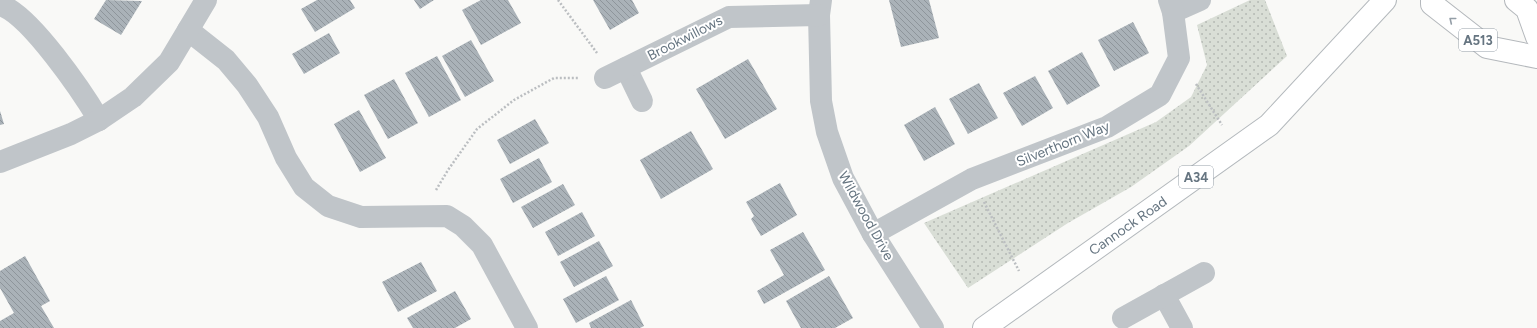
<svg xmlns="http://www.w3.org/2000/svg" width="1537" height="328" viewBox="0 0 1537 328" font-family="Figtree,sans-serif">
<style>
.grass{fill:url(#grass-dots)}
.building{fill:url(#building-back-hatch)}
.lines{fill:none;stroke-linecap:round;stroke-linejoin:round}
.primary-casing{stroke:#b4b9bd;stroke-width:24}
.highway-casing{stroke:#b4b8bc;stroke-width:24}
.path{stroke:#bbbec1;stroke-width:2.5;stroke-dasharray:2 2;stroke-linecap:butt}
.street{stroke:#c0c5c9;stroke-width:22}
.primary{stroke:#fff;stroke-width:22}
.highway{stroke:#fff;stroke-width:22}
.oneway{stroke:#949ea7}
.labels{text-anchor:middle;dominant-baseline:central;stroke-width:4;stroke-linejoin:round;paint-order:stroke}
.shield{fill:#fff;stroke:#949ea7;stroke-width:1}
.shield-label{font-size:13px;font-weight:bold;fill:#667581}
.street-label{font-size:14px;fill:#667581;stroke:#fff}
</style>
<defs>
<pattern id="grass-dots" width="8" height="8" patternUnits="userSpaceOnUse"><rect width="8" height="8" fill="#d9ded6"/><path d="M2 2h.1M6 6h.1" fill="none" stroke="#b4b9b3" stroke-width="1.8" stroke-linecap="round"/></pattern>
<pattern id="building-back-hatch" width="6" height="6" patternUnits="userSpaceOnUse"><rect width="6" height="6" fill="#aab2b8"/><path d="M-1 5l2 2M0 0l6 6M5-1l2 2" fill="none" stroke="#8e959b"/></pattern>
</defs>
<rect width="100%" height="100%" fill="#f9f9f7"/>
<path class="grass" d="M1250,0H1265L1287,56L1189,146L1131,187L1068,223L968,288L924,223L1156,122L1191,97L1207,65L1197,25Z"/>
<g class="building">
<path d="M106,0L142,1L121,35L94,19Z"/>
<path d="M317,0H350L355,8L315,32L301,9Z"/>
<path d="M414,0H434L420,9Z"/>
<path d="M481,0H508L521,23L481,45L462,10Z"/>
<path d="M593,0H632L639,13L610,30Z"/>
<path d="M889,0H929L939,38L901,47Z"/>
<path d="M1133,22L1149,53L1114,71L1098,40Z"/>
<path d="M329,33L340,53L304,74L292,54Z"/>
<path d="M471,40L494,81L465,97L442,56Z"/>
<path d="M1082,52L1100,86L1067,105L1048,71Z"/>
<path d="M437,56L461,100L429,117L405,73Z"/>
<path d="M748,59L777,109L725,139L696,89Z"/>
<path d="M1035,76L1053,108L1022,126L1003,93Z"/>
<path d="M394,79L418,123L388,139L364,95Z"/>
<path d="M979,83L998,118L968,134L949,99Z"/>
<path d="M935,107L955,144L924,161L904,125Z"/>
<path d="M359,110L386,158L360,172L334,124Z"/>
<path d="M0,111L4,124L0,125Z"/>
<path d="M535,119L549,143L510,164L497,140Z"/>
<path d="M691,131L713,169L661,199L640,160Z"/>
<path d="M539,158L552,182L513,203L500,179Z"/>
<path d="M780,183L797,215L761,236L751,219L754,216L746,202Z"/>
<path d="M563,184L575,205L533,228L521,207Z"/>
<path d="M582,212L595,236L558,256L545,232Z"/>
<path d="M803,232L825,270L764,304L757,291L784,275L770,250Z"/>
<path d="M599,241L613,266L574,287L560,262Z"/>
<path d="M25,256L50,301L41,306L54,328H0V321L14,313L0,288V271Z"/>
<path d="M421,262L437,291L398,312L382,282Z"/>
<path d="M606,276L619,300L576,323L563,299Z"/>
<path d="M829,276L853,318L835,328H801L786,301Z"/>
<path d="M455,291L471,319L455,328H413L407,318Z"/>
<path d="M631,300L644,326L640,328H591L589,323Z"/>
</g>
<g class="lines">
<defs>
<path id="primary" d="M984,328L1269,125L1385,0"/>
<g id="highway">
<path d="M1432,0V4L1487,47L1537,57"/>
<path d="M1516,0L1527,9L1537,37"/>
</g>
</defs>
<use href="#primary" class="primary-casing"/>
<use href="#highway" class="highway-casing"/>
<g class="path">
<path d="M558,0L597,53"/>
<path d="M1196,84L1222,125"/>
<path d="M436,190L448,170L477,129L514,100L554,78H579"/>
<path d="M984,202L1019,271"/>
</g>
<g class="street">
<path d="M821,0L819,15L821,101L827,132L843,178L873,234L933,328"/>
<path d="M0,5C29,13 83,93 99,120"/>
<path d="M1173,12L1200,0"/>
<path d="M188,30L226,60L247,85L268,117L286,158L304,187L328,206L361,217L447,216L463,226L482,245L527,328"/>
<path d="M626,68L642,101"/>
<path d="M605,78L729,17L819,15"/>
<path d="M0,162L71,134L99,120L133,97L169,62L206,0"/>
<path d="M873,234L972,179L1107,127L1160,95L1179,58L1173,12L1169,0"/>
<path d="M1164,295L1182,328"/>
<path d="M1123,318L1204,273"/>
</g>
<use href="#primary" class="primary"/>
<use href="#highway" class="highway"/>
</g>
<defs><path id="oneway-chevron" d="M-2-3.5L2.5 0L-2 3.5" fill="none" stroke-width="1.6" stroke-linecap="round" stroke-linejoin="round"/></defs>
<use class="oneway" href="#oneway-chevron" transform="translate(1452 20) rotate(-141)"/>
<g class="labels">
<g class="shield">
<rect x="1459" y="29" width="38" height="22" rx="3"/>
<rect x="1179" y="166" width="34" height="22" rx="3"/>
</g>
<g class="shield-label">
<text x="1478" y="40">A513</text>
<text x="1196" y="177">A34</text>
</g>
<g class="street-label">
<text transform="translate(685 38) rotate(-27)">Brookwillows</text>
<text transform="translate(1063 144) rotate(-22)">Silverthorn Way</text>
<text transform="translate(866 216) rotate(61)">Wildwood Drive</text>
<text transform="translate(1128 226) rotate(-35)">Cannock Road</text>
</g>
</g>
</svg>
